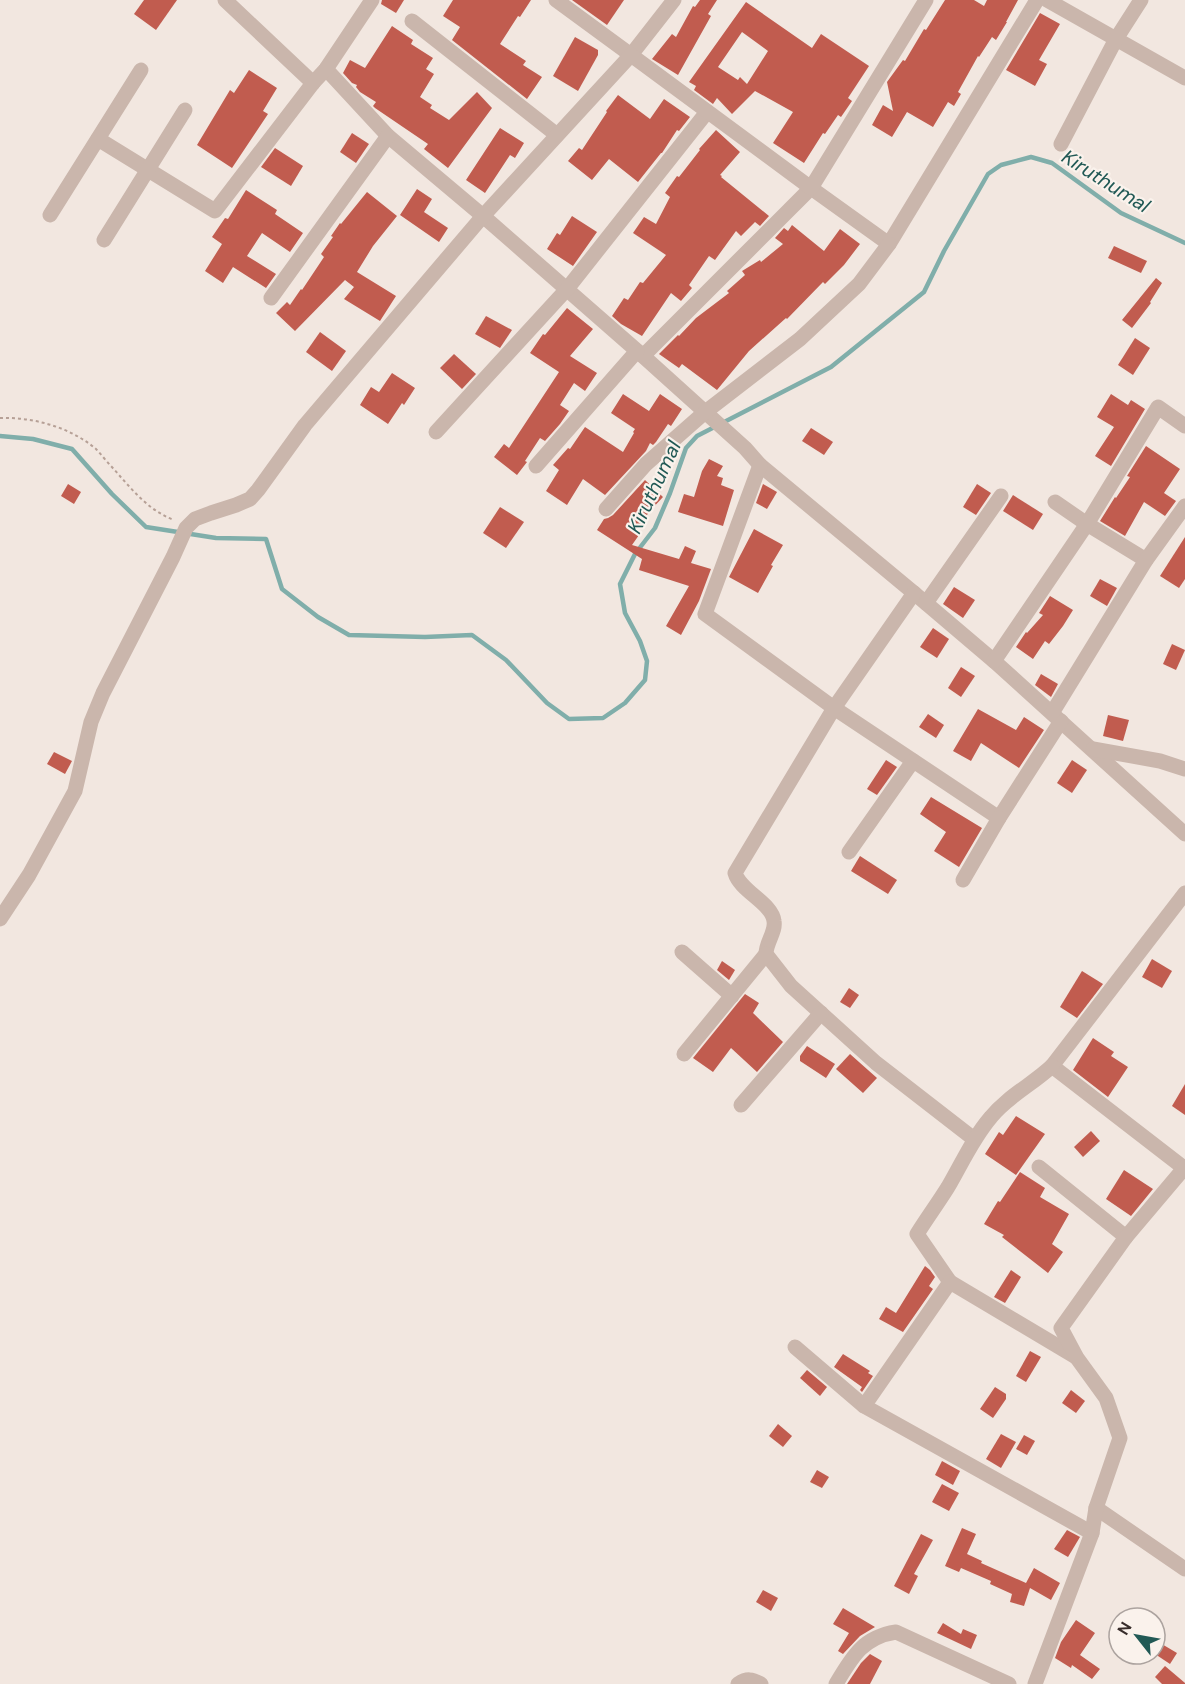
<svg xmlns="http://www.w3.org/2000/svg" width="1185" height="1684" viewBox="0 0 1185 1684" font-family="'DM Sans',sans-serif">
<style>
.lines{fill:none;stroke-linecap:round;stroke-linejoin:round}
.stream{stroke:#80aeaa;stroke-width:4.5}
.building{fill:#c15c4f;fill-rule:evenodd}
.path{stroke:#b6a096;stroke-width:2;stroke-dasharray:3 3;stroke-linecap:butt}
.minor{stroke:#cab6ac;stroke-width:15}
.labels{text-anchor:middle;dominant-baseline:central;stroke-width:4.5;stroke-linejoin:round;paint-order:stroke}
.water-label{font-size:20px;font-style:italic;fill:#215955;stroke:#faf2ec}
</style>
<rect width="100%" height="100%" fill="#f2e7e0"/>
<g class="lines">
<path class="stream" d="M0,436L33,439L72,449L112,494L146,527L216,538L266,539L282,589L318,617L349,635L425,637L472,635L506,660L547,703L569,719L603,718L625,703L645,680L647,661L640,641L625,613L620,584L635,554L655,528L670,493L686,448L697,436L831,367L924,292L944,251L988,174L1001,165L1031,157L1052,163L1121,213L1185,243"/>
</g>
<g class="building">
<path d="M144,0H177L156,30L134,14Z"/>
<path d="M382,0H404L396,13L381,4Z"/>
<path d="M453,0H531L520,17L518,16L500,44L526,61L523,65L542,77L527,99L452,40L460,27L443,16Z"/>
<path d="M572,0H624L607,25Z"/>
<path d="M700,0H717L708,14L711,16L678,75L652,59L672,34L676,37L693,6L695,7Z"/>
<path d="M945,0H974L984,6L987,0H1018L1006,22H1007L996,40L992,37L979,57L978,56L958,92L961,94L954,106L948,102L933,127L907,112L892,137L872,125L883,105L893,111L887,82L903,60L905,61L924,29L926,30Z"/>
<path d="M746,2L812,48L821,34L869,66L848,98L852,101L841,117L838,115L825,134L823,133L804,163L773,143L793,112L755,91L732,114L717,98L713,104L694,90L696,86L689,82ZM742,32L768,51L747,84L740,77L738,80L718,67Z"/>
<path d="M1040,13L1060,24L1039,60L1047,64L1035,86L1006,70Z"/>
<path d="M392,26L413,40L411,44L433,58L426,69L434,74L420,97L432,105L430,108L449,120L477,92L492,108L448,168L424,149L428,144L375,108L373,106L376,102L360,92L356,87L357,85L352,83L343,73L350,60L365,68Z"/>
<path d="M575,37L598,50V55L578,91L553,76Z"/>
<path d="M249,70L277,88L263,111L268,114L232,168L197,145L230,90L234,93Z"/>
<path d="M618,95L650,119L664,99L690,117L679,131L677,130L664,150L662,153H661L638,182L609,159L592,180L568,161L579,148L582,150L607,112L606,111Z"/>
<path d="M500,128L524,143L515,158L510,155L485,193L466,180Z"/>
<path d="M716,130L740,152L720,175L722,176L721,177L769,216L760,226L755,222L741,236L736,231L715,260L709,256L689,285L692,288L681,301L671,293L642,336L621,324L612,316L624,298L628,300L640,282L643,283L666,255L633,233L644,217L656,224L670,197L665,193L677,176L679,177L700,150L699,149Z"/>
<path d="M352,133L369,144L356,163L340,152Z"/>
<path d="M275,148L303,166L291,186L261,167Z"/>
<path d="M417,189L432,199L424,212L448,228L439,242L400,215Z"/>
<path d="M246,190L277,210L275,214L303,233L290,252L262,233L247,256L276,274L266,288L233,267L223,283L205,271L222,244L212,237L225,218L228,219Z"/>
<path d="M367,192L397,216L373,246L357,272L396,296L380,321L344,299L354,287L345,280L295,331L276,313L287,302L290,305L301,289L302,290L324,257L321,254L333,237L331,236L340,223L341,224Z"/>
<path d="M572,216L597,232L573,266L547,249L557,233L560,235Z"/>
<path d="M792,225L824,251L840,229L860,244L844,265L825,284L823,282L787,319L786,318L749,351L717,390L682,364L679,368L659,354L678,335L679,336L696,318L729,293L727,291L745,275L742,271L760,260L761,262L783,244L775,238L784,228L788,231Z"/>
<path d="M1114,246L1147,261L1141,273L1108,258Z"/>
<path d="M1156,278L1162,283L1150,302L1151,303L1132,328L1122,320Z"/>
<path d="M567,308L593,329L570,356L597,373L585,391L574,383L560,405L569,411L560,424L545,441L540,438L525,461L527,462L517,475L494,457L504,444L509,448L559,372L530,353L543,334L545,335Z"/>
<path d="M486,316L512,330L500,348L475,334Z"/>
<path d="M320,332L346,351L332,371L306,352Z"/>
<path d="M1135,338L1150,348L1133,375L1118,365Z"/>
<path d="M454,354L476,374L462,389L440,368Z"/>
<path d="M392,373L415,388L404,405L402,403L388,424L360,405L371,387L379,392Z"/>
<path d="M623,394L649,411L660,394L682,409L671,426L668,424L656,442L653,445L650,443L646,451L605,495L583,479L567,505L546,491L559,470L553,465L568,448L570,449L585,427L623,452L634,433L633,432L635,429L611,413Z"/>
<path d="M1111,394L1128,405L1131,400L1145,409L1111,466L1095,456L1114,427L1097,417Z"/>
<path d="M811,428L833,442L824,455L802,441Z"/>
<path d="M1146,446L1180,469L1164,493L1176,501L1165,516L1144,502L1125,536L1100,521L1115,497L1116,498L1130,477L1127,476Z"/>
<path d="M709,459L723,466L717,476L723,478L721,485L734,490L723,526L678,512L684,494L694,497L702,471Z"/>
<path d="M645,480L663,497L649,512L635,533L639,535L632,545L679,559L685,546L696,551L691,563L711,569L699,601L681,635L666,626L689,586L639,570L642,559L597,530L604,519L608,518L613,515Z"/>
<path d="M68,484L81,492L74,504L61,496Z"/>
<path d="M763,484L777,492L767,509L756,503Z"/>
<path d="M977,484L991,493L976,515L963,507Z"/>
<path d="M1013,495L1043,514L1033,530L1003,511Z"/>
<path d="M500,507L524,522L506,548L483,533Z"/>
<path d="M754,529L783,545L771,565L773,566L758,593L729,577Z"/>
<path d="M1185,537V579L1179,588L1160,576Z"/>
<path d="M1100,579L1117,588L1107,606L1090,596Z"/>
<path d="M954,587L975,600L963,618L943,604Z"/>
<path d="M1050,596L1073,610L1063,626L1049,644L1045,641L1033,659L1016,647L1026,632L1027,633L1043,615L1039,613Z"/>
<path d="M933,628L949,639L937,658L920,647Z"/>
<path d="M1172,644L1185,650L1176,670L1163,664Z"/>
<path d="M961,667L975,676L961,697L948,688Z"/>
<path d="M1041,674L1058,684L1051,697L1035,685Z"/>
<path d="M978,709L1016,730L1024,717L1044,730L1019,768L981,743L971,761L953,751Z"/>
<path d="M928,714L944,725L936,738L919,727Z"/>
<path d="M1108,715L1129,720L1123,741L1103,736Z"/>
<path d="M54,752L72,761L65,774L47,764Z"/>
<path d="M886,760L897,767L877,795L867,789Z"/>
<path d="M1072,760L1087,770L1072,793L1057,783Z"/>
<path d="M931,797L982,828L959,867L934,851L946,832L920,814Z"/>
<path d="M860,856L897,880L888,894L851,871Z"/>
<path d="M1152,959L1172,971L1162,988L1142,977Z"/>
<path d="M722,961L735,970L729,980L717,970Z"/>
<path d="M1082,971L1103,984L1077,1018L1060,1007Z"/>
<path d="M849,988L859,995L850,1008L840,1002Z"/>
<path d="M745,994L759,1003L753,1013L783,1042L757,1072L731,1048L713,1072L693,1058Z"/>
<path d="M1093,1038L1114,1052L1111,1056L1128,1067L1108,1097L1073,1070Z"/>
<path d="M807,1046L835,1064L826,1078L800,1061V1056Z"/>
<path d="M850,1054L877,1078L863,1093L836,1069Z"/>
<path d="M1185,1084V1115L1172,1106Z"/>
<path d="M1016,1116L1045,1134L1016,1175L985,1154L999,1132L1003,1135Z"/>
<path d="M1091,1131L1100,1141L1083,1157L1074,1147Z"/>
<path d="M1124,1170L1153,1189L1131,1216L1106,1199Z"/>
<path d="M1020,1172L1045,1188L1040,1197L1069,1214L1052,1244L1063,1252L1048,1273L1002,1237L1004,1235L984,1224L998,1201L1000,1202Z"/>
<path d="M925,1266L930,1270L935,1277L929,1286L933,1289L903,1332L879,1319L886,1307L896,1313Z"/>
<path d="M1011,1270L1021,1277L1005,1303L994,1297Z"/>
<path d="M1030,1351L1041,1357L1026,1382L1016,1376Z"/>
<path d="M843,1354L870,1371L868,1373L873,1376L862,1392L860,1390L862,1387L834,1367Z"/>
<path d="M807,1370L827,1387L820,1396L800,1378Z"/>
<path d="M995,1387L1006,1394V1399L993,1418L980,1409Z"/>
<path d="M1071,1390L1085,1401L1076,1413L1062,1403Z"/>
<path d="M778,1424L792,1436L783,1447L769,1436Z"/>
<path d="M1001,1434L1016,1442L1001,1468L986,1459Z"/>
<path d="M1024,1435L1035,1441L1027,1455L1016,1449Z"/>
<path d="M942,1461L960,1471L953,1485L935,1475Z"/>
<path d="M817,1470L829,1477L822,1488L810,1482Z"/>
<path d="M942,1484L959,1493L949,1511L932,1502Z"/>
<path d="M962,1528L976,1534L967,1554L982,1561L981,1563L1026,1583L1034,1568L1060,1583L1051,1600L1030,1588L1024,1606L1010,1602L1012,1594L990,1584L991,1581L961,1568L959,1572L945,1566Z"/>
<path d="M1067,1530L1080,1537L1068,1557L1054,1549Z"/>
<path d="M921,1534L933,1540L914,1574L918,1576L909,1594L894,1586Z"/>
<path d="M763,1590L778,1598L771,1611L756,1602Z"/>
<path d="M843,1608L875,1627L860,1636L843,1654L838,1651L849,1633L833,1624Z"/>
<path d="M1076,1620L1095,1633L1080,1655L1100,1669L1092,1679L1072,1665L1071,1668L1055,1658L1061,1642Z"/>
<path d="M943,1623L961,1634L963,1629L977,1635L971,1649L937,1633Z"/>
<path d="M1155,1640L1177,1653L1170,1664L1155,1654Z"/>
<path d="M870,1654L882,1661L870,1684H847L861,1663Z"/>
<path d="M1165,1666L1185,1683V1684H1162L1155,1677Z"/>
</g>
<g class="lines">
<path class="path" d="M0,418C33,417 70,427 96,449C101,454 106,461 111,466C130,487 147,510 174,520"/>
<g class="minor">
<path d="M225,0L313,83"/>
<path d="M556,0L631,55L674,0"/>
<path d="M1047,0L1185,78"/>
<path d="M412,21L557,135"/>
<path d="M326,69L388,136L483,216L643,356L745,448L760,465L914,593L994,661L1185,834"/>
<path d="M98,139L215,211L313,83L326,69L372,0"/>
<path d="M1061,144L1116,39L1141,0"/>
<path d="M50,215L141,70"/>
<path d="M104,240L185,110"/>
<path d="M271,298L388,136"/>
<path d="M643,356L811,188L889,244L1037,0"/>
<path d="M436,432L567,289L707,112"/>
<path d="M760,465L705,614L834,708L999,818L1061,721"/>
<path d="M536,466L637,351"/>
<path d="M1055,502L1087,524L1146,560"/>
<path d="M606,509L646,464L704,413L800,339L859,284L889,244"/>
<path d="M914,593L834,708L735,873C740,891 772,903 774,921C776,932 766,942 766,954L791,986L876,1063L974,1139"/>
<path d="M926,603L1001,496"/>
<path d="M994,661L1087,524L1158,407L1185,426"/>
<path d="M1052,713L1146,560L1185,506"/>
<path d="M1093,749L1160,761L1185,769"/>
<path d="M849,852L913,761"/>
<path d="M963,880L999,818"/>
<path d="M0,919L29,875L75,791L91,722L103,693L173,557L186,528L195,519L211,513L236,505L250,499L258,490L305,425L483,216L631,55L811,188L926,0"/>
<path d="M682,952L732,996"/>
<path d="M684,1054L766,954"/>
<path d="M741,1105L821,1013"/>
<path d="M1039,1167L1126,1237"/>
<path d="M1184,1168L1052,1066L1185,893"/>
<path d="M950,1282L917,1234C927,1218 938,1203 948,1187C962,1163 973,1138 991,1117C1008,1096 1033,1084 1052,1066"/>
<path d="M795,1347L864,1406"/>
<path d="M1076,1357L950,1282L864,1406L1092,1533"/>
<path d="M1096,1508L1185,1569"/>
<path d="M738,1684C747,1678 752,1679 761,1684"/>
<path d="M836,1684C852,1657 863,1637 896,1632L1009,1684"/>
<path d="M1035,1684L1092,1533L1096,1508L1120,1438L1106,1398L1077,1358L1061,1328L1126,1237L1185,1167"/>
</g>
</g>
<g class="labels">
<g class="water-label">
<text transform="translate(1106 181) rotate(32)">Kiruthumal</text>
<text transform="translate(654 487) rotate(-65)">Kiruthumal</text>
</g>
</g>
<g transform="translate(1137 1636) rotate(301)"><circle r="28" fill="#faf2ec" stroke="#aca39f" stroke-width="1.5"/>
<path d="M0-4.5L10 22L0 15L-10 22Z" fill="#215955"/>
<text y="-9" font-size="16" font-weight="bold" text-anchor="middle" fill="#382d2b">N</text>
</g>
</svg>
